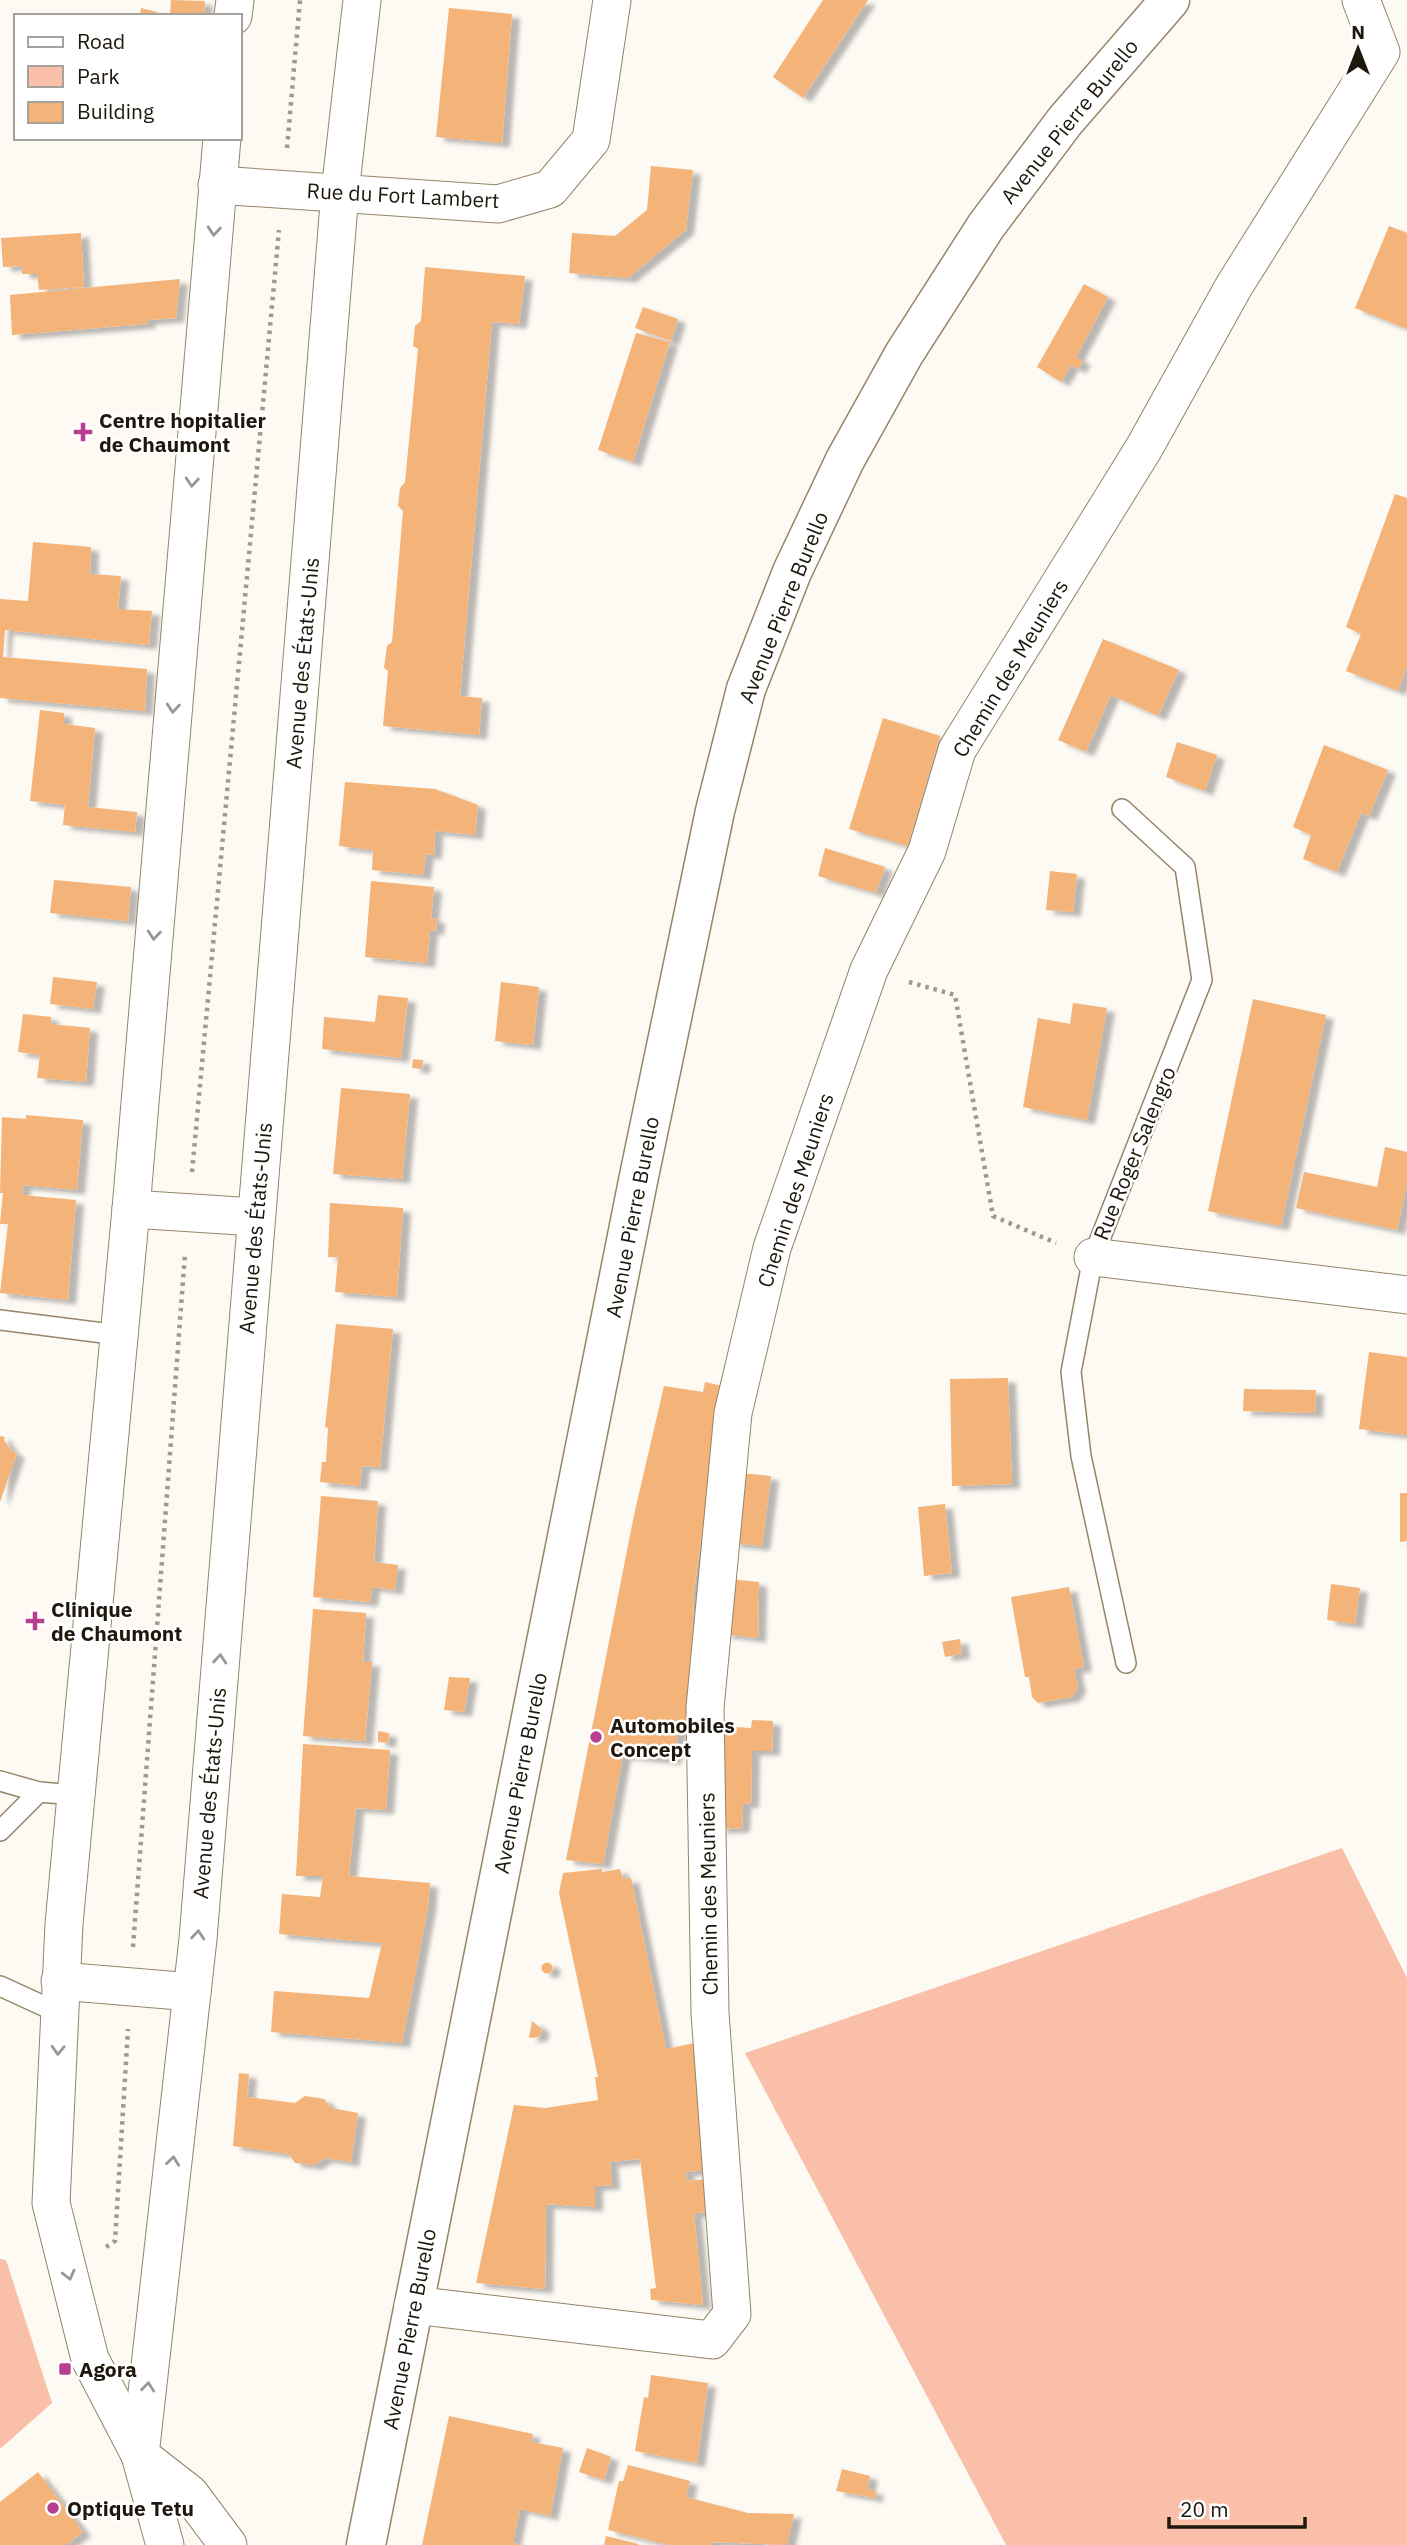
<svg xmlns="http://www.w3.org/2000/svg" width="1407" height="2545" viewBox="0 0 1407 2545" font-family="'IBM Plex Sans',sans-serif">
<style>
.green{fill:#f9bfa8}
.building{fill:#f4b378;filter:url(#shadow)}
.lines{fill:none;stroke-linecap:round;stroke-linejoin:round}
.lane-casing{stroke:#958568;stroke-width:22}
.street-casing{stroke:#958568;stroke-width:39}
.primary-casing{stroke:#958568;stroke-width:41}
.path{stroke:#9e9991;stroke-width:4.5;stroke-dasharray:3.5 5;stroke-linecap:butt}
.lane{stroke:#fff;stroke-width:19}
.street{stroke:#fff;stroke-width:37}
.primary{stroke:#fff;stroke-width:38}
.oneway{stroke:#999792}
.poi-dot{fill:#b73e91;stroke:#fff;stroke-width:2.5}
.labels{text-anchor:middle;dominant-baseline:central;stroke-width:5;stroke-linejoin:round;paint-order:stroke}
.street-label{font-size:21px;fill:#1d170c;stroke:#fff}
.poi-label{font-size:21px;font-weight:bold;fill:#1d170c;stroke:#fff;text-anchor:start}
</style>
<defs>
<filter id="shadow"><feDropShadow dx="8" dy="4.5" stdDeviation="2" flood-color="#0004"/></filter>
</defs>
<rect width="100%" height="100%" fill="#fdf9f3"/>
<g class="green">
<path d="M1342,1848L1407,1978V2545H1006L745,2053Z"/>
<path d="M0,2259L6,2260L52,2403L0,2449Z"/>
</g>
<g class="building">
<path d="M171,0L205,1L204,16H170Z"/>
<path d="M823,0H868L803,98L773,77Z"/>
<path d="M141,8L157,12V16H140Z"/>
<path d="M449,8L512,14L502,143L436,137Z"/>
<path d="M651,166L693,170L686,230L628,278L569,273L572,233L615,236L647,210Z"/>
<path d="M1389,226L1407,233V329L1355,308Z"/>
<path d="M81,233L84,287L39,290L37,274H22V266L3,267L1,238Z"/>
<path d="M425,267L525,276L519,324L492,322L460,696L482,698L479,735L383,726L388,671L384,668L387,646L392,642L403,511L398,506L400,488L405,482L418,349L413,346L415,326L421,321Z"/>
<path d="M180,279L176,318L148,320L147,324L12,335L10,295Z"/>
<path d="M1084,284L1108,297L1076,357L1083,361L1078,369L1071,365L1061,382L1037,367Z"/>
<path d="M643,307L678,319L671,341L635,328Z"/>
<path d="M636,333L670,342L633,462L598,450Z"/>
<path d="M1395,494L1407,498V665L1398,691L1346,671L1361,634L1346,627Z"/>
<path d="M33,542L91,547L90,574L121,576L118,609L152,611L149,645L5,630L3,657L147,669L145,711L0,698V599L28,601Z"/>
<path d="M1103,639L1179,670L1158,716L1111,695L1086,752L1058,740Z"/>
<path d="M40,710L64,713V724L95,728L88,807L137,812L135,832L63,825L65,805L30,801Z"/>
<path d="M883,718L940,736L908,846L849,829Z"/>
<path d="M1177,742L1217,755L1205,791L1166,777Z"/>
<path d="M1324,745L1388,770L1369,816L1361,813L1337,872L1303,859L1311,835L1293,827Z"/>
<path d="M345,782L435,789L478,805L475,835L435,831L434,855L426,854L423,875L372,870L373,850L339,846Z"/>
<path d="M825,848L885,867L876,893L818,876Z"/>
<path d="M1050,871L1077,874L1073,912L1046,910Z"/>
<path d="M54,880L131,887L128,921L50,913Z"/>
<path d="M371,881L434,887L431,918L437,919L436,931L430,930L427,963L365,957Z"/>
<path d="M53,977L97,982L93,1009L50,1004Z"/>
<path d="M501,982L539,987L533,1045L495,1041Z"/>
<path d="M378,995L408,998L401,1058L322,1049L324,1017L375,1022Z"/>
<path d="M1253,999L1326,1015L1281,1226L1208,1211Z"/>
<path d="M1073,1003L1107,1008L1087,1120L1023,1107L1038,1018L1070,1024Z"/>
<path d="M23,1014L51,1017V1024L90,1028L86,1082L37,1078L40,1055L18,1052Z"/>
<path d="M413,1059L423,1060L422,1069L412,1068Z"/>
<path d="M341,1088L410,1094L402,1179L333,1174Z"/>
<path d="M26,1115L83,1120L77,1190L23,1185L22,1195L76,1200L68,1300L0,1293L8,1224H0L3,1193H0L2,1117L26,1119Z"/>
<path d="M1385,1147L1407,1152V1184L1397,1230L1296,1208L1304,1172L1377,1187Z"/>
<path d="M330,1203L403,1208L397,1297L335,1292L338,1257H328Z"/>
<path d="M336,1324L393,1329L380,1467L362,1466L360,1486L320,1482L322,1462H326L328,1428L325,1427Z"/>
<path d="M1369,1352L1407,1357V1435L1359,1429Z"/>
<path d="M1008,1378L1012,1484L952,1486L950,1379Z"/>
<path d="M705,1382L722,1386L694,1591L689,1725H680L673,1760L623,1755L603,1864L566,1860L634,1515L664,1386L703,1392Z"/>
<path d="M1244,1389L1316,1390L1315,1413L1243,1411Z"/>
<path d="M0,1436L5,1437L4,1440L13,1452L17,1453L0,1502Z"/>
<path d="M739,1473L771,1476L762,1546L732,1543Z"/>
<path d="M1400,1493H1407V1541L1400,1542Z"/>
<path d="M321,1496L378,1501L374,1562L398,1565L395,1590L372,1587L370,1602L313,1597Z"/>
<path d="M945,1504L952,1573L924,1576L918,1507Z"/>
<path d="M729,1579L759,1582L758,1638L724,1634Z"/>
<path d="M1331,1584L1360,1588L1355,1624L1327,1620Z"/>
<path d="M1069,1587L1084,1667L1074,1669L1078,1688L1072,1697L1038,1703L1032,1697L1029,1677H1025L1011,1597Z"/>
<path d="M313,1609L366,1613L363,1662H372L365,1741L303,1736Z"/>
<path d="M960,1639L962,1654L945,1657L942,1642Z"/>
<path d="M449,1677L470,1678L464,1712L444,1710Z"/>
<path d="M752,1720L773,1721L772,1751H752L751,1803L743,1804L742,1828L719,1829L718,1726L751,1728Z"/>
<path d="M378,1731L389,1733L388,1743L378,1742Z"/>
<path d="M303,1744L390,1750L386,1810L356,1808L349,1876L430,1883L428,1907L402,2043L271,2032L274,1991L369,1998L382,1943L279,1934L282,1894L320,1897L323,1876H296Z"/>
<path d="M602,1869V1872L620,1869L623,1879L631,1878L666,2049L699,2042L707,2170L686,2172L687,2181L707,2179L710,2212L694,2213L703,2305L651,2300L650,2289L656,2288L640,2159L610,2162L612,2185L595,2186V2207L546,2204L545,2289L476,2283L514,2105L545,2108L598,2100L595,2077H598L559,1893L563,1873Z"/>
<circle cx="547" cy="1968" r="5.5"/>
<path d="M532,2021L542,2029L539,2037L529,2038Z"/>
<path d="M239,2073L249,2074L247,2097L295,2103L305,2096L324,2099L331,2108L358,2113L351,2162L324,2158L315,2165L295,2163L289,2154L233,2146Z"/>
<path d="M651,2375L708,2383L697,2463L635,2451L644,2397L648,2398Z"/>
<path d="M449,2416L533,2434L531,2442L563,2448L550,2516L520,2509L513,2542L520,2545H422Z"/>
<path d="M587,2448L611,2457L604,2480L579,2472Z"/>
<path d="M628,2465L690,2481L686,2497L748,2513L794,2514L787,2545L712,2542V2545H670L608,2530L619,2481H623Z"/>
<path d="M842,2469L870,2476L867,2489L876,2491L875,2498L836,2491Z"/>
<path d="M38,2472L83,2532L66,2545H0V2502Z"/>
<path d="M606,2536L638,2544V2545H604Z"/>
</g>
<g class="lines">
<defs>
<g id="lane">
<path d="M1122,809L1185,867L1202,980L1093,1257L1071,1372L1081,1456L1126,1663"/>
<path d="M0,1320L119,1335"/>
<path d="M0,1781L39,1792"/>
<path d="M0,1831L39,1792L76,1795"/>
<path d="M0,1986L59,2013"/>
</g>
<g id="street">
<path d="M233,16L235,0"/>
<path d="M217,185L498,204L550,189L591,140L612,0"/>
<path d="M131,1209L256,1217"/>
<path d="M1093,1257L1407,1295"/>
<path d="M60,1981L192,1992"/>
<path d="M413,2305L712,2340L732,2314L710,2013L705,1708L733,1413L772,1248L869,970L927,851L957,750L1144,448L1234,286L1381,52L1361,0"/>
<path d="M140,2455L198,1939L340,192L362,0"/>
<path d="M140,2455L190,2494L228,2545"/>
<path d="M165,2545L140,2455L90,2359L51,2203L64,1924L131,1209L222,138"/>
</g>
<path id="primary" d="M366,2545L638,1181L715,811L746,689L792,572L845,460L904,354L986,226L1065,121L1170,0"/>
</defs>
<use href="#lane" class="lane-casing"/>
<use href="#street" class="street-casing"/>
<use href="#primary" class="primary-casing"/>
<g class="path">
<path d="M287,148L300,0"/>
<path d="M909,982L955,995L993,1216L1056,1243"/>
<path d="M192,1172L279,230"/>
<path d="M133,1947L185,1254"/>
<path d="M106,2247L115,2241L128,2029"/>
</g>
<use href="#lane" class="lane"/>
<use href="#street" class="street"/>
<use href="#primary" class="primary"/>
</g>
<defs><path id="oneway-chevron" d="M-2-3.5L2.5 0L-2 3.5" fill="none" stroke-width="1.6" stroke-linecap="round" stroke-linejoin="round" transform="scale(1.75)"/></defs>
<g class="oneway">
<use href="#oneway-chevron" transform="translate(214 231) rotate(95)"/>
<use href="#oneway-chevron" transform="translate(192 482) rotate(95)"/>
<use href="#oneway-chevron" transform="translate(173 708) rotate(95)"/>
<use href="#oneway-chevron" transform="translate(154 935) rotate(95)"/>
<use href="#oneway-chevron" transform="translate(220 1659) rotate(-85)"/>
<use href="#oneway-chevron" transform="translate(198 1935) rotate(-85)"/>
<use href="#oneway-chevron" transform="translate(58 2050) rotate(92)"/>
<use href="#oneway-chevron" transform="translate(173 2161) rotate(-83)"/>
<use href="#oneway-chevron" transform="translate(69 2275) rotate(76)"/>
<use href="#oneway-chevron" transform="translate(148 2387) rotate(-84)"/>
</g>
<g class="poi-dot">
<path d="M79.5 421.5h7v7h7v7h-7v7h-7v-7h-7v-7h7z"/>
<path d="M31.5 1610.5h7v7h7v7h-7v7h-7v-7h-7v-7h7z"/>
<circle cx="596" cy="1737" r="7"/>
<rect x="58" y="2362" width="14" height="14" rx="3.5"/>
<circle cx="53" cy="2508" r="7"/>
</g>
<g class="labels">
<g class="street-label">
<text transform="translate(1069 121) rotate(-51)">Avenue Pierre Burello</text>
<text transform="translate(403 195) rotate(3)">Rue du Fort Lambert</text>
<text transform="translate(783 607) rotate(-68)">Avenue Pierre Burello</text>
<text transform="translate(302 663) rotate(-85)">Avenue des États-Unis</text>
<text transform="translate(1010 668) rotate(-59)">Chemin des Meuniers</text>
<text transform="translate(1134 1153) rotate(-68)">Rue Roger Salengro</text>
<text transform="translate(795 1190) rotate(-72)">Chemin des Meuniers</text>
<text transform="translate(632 1217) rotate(-79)">Avenue Pierre Burello</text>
<text transform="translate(255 1228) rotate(-85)">Avenue des États-Unis</text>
<text transform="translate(520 1773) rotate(-79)">Avenue Pierre Burello</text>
<text transform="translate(209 1793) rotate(-85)">Avenue des États-Unis</text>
<text transform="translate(708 1894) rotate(-91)">Chemin des Meuniers</text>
<text transform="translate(409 2329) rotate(-79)">Avenue Pierre Burello</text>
</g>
<g class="poi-label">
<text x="99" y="420">Centre hopitalier<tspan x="99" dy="24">de Chaumont</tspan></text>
<text x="51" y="1609">Clinique<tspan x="51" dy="24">de Chaumont</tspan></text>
<text x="610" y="1725">Automobiles<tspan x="610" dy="24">Concept</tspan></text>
<text x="79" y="2369">Agora</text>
<text x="67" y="2508">Optique Tetu</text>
</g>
</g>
<rect x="14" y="14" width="228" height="126" fill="#ffffff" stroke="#a5a29e" stroke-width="2"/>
<rect x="28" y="37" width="35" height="10" fill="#ffffff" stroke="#a5a29e" stroke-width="2"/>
<text x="77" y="49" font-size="21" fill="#1d170c">Road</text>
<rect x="28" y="66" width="35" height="21" fill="#f9bfa8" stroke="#a5a29e" stroke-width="2"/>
<text x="77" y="84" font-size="21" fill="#1d170c">Park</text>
<rect x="28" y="102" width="35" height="21" fill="#f4b378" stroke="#a5a29e" stroke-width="2"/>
<text x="77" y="119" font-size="21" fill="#1d170c">Building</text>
<g transform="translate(1358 49)" stroke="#ffffff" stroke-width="5" paint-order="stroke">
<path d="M0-5L12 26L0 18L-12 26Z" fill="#1d170c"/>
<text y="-10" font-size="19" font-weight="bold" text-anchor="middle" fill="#1d170c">N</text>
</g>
<path d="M1169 2517v10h136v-10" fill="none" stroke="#1d170c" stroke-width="3.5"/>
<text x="1180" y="2517" font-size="21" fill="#1d170c" stroke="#ffffff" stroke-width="5" paint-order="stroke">20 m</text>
</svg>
